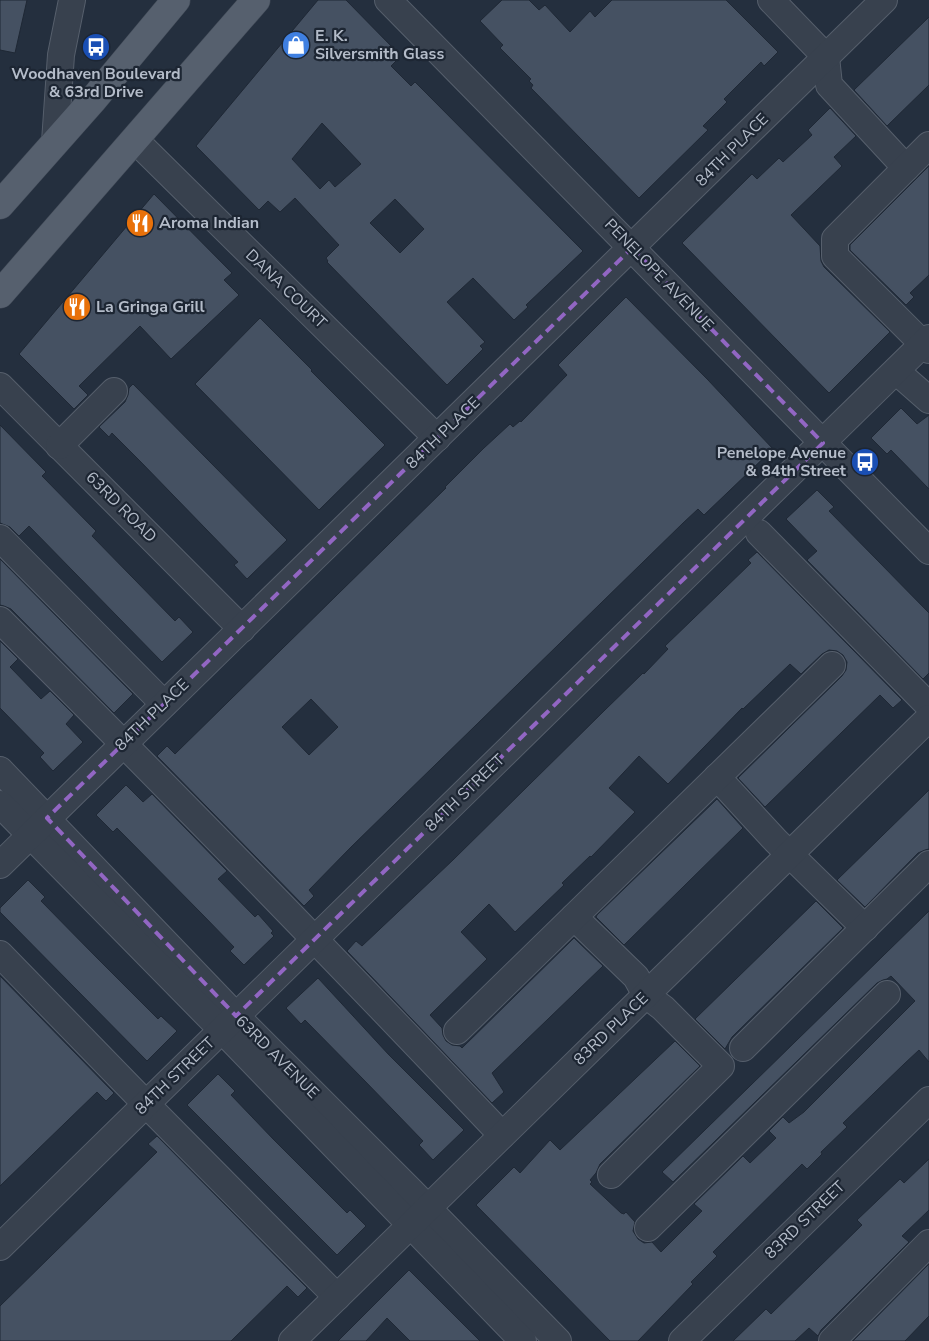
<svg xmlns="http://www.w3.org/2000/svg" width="929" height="1341" viewBox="0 0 929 1341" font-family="'Nunito Sans',sans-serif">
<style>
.building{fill:#455162;stroke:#1f2835;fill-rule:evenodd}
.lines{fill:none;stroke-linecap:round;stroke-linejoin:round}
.minor-casing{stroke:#565f6c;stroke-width:28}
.major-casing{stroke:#414a57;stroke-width:29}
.minor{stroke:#38414e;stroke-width:26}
.major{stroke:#56606e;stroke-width:28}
.marked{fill:none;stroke:#9266c3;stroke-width:4;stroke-dasharray:10 6;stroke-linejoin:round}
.labels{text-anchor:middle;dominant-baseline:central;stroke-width:4.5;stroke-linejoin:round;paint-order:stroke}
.poi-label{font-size:16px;font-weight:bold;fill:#b4bcc9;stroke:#1d2633;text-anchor:start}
.street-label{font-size:16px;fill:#b4bcc9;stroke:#1d2633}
</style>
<rect width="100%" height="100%" fill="#242f3e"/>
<g class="building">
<path d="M0,0H27L15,53L0,50Z"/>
<path d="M318,0H346L394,49L390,54L396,61L391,66L411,86L415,82L427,94L583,251L526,305L528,307L514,320L473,278L447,302L485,342L480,346L483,349L447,385L327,262L328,261L326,258L339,245L295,198L280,212L268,201L259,210L196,146ZM322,123L361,164L335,187L329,180L320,189L292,159ZM395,199L424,229L400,253L370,223Z"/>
<path d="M502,0H529L539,10L545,5L570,32L590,11L595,17L612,0H726L778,52L764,66L761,62L724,99L727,102L703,126L708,130L639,198L531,88L533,85L529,81L531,79L500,48L503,45L480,21Z"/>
<path d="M929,17V85L887,126L854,90Z"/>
<path d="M830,108L856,136L834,157L842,166L791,215L820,246L821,261L824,267L890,332L829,393L682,243L752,174L757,179L779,158L783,162L812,135L808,130Z"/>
<path d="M929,166V275L910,293L914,297L906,305L850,250V245Z"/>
<path d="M154,194L232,273L224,280L239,295L171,359L140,326L79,386L88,395L74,409L19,354Z"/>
<path d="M626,297L708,380L773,449L704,515L698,509L683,523L351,847L309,890L314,896L304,906L157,756L167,746L175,754L446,488L445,487L484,448L510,424L513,427L520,421L521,422L567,375L558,365ZM311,699L338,727L309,755L282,727Z"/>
<path d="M260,318L312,370L311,371L385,445L319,510L195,384Z"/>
<path d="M133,384L287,540L247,579L234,565L238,562L140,461L112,433L109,437L99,427L125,402L128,395L129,388Z"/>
<path d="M901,408L917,424L929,415V489L891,450L887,454L871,438Z"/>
<path d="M0,425L46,472L42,476L96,531L92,536L175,621L179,617L193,632L162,662L29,526L19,536L10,527L0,523Z"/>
<path d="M817,490L834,507L829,511L929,613V673L923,679L807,560L817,551L786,519Z"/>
<path d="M757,552L902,700L893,708L880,695L765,807L738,778L842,676L846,670L847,662L843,655L837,651L829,650L822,654L801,674L790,664L743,709L742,708L668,784L639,756L609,788L635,812L591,857L590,856L562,883L564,885L515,932L489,904L461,932L487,959L430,1015L442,1028L443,1035L446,1041L452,1045L460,1046L462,1048L574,938L603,966L492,1073L504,1092L492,1103L347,951L356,941L362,946L453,860L605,710L643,673L644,674L668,649L665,646L751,563L748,560Z"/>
<path d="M0,559L133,694L114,713L11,609L4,606L0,605Z"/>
<path d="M0,641L18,659L10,667L41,699L50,691L74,715L66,724L83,742L53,771L40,757L44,753L0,708Z"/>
<path d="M126,785L143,802L152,794L227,871L218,879L255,917L258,914L273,931L271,933L274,936L244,965L230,951L234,947L203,915L117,828L113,832L96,815Z"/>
<path d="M929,790V849L925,850L918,853L865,907L837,880Z"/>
<path d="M717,799L743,828L624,945L596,917L597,915Z"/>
<path d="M28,880L45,897L41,901L98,959L158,1019L161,1016L177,1031L147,1061L0,912V908Z"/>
<path d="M816,901L843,928L732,1037L725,1049L695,1019Z"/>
<path d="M929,911V1062L919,1050L904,1064L843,1123L847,1127L821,1152L822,1154L807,1169L802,1164L713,1252L717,1256L691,1282L693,1284L638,1341H610L476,1205L514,1167L520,1173L550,1140L560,1150L675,1041L700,1066L600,1164L596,1173L590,1180L592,1182L590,1184L621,1213L624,1214L626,1212L635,1222L633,1231L638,1239L644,1243L652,1242L661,1252L702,1211L694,1204L743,1156L750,1163L776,1138L769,1131L783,1117L789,1123L804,1112L915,1001L891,976L887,979L883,980L877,983L673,1182L662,1172Z"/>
<path d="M0,976L114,1093L106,1101L97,1092L0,1186Z"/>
<path d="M318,978L389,1055L464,1130L433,1160L419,1145L423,1141L364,1080L305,1020L301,1024L286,1008Z"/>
<path d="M218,1074L235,1091L231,1095L274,1140L347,1213L350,1210L366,1226L337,1255L187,1105Z"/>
<path d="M157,1136L307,1288L298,1297L287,1286L231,1341H0V1306L157,1152L148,1144Z"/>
<path d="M929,1159V1210L902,1236L909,1242L821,1330L818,1336L809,1328L795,1341H733L766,1309L771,1314L862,1225L857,1220L900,1179L904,1183Z"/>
<path d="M929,1264V1316L905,1341H853Z"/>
<path d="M409,1270L480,1341H410L387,1318L366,1341H338Z"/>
</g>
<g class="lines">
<defs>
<g id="minor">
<path d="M388,0L929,551"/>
<path d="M771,0L826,57L829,85L906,168"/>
<path d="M135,140L437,438"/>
<path d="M55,142L61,55L72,0"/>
<path d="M929,145L835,239V256L929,350"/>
<path d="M896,371L929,400"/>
<path d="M0,386L242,629"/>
<path d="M59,446L114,391"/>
<path d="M759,533L929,706"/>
<path d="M0,538L164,704"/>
<path d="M0,620C170,789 337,961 502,1135"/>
<path d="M0,770L236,1016L411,1191L558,1341"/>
<path d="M717,777L776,841L865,928"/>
<path d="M0,804L222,1030L523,1341"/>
<path d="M0,865L884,0"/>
<path d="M574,917L636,977L646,995L663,1008L721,1066L611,1175"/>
<path d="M0,954L146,1104L337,1297"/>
<path d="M457,1031L832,665"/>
<path d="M743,1048L929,864"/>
<path d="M648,1228L887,994"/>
<path d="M0,1247L929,338"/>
<path d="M292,1341L929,718"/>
<path d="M682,1341L929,1100"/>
<path d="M832,1341L929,1243"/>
</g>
<g id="major">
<path d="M0,205L92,101L176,0"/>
<path d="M0,294L256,0"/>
</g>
</defs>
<use href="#minor" class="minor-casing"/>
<use href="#major" class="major-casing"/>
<use href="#minor" class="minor"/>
<use href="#major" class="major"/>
</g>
<path class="marked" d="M632,248L823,443L236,1016L47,818Z"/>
<defs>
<symbol id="shop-disc" viewBox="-11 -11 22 22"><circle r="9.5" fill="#3f7fe0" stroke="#1d2633"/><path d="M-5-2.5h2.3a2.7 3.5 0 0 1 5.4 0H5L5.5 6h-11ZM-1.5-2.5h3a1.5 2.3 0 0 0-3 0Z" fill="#fff"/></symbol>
<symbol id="bus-disc" viewBox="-11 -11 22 22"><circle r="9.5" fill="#1a4fb4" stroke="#1d2633"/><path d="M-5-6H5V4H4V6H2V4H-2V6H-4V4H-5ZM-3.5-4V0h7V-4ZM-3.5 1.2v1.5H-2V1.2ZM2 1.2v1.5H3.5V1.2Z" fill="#fff"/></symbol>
<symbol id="restaurant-disc" viewBox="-11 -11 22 22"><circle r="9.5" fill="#e8710a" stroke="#1d2633"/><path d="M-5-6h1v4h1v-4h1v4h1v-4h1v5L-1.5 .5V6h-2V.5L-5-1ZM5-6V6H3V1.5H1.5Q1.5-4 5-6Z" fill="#fff"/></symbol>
</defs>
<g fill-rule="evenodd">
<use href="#shop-disc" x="280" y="29" width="32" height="32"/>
<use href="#bus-disc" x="80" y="31" width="32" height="32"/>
<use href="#restaurant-disc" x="124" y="207" width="32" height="32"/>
<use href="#restaurant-disc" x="61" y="291" width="32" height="32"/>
<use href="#bus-disc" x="849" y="446" width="32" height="32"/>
</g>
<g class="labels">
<g class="poi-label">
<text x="315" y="36">E. K.<tspan x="315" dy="18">Silversmith Glass</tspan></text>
<text x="96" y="74" text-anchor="middle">Woodhaven Boulevard<tspan x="96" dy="18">&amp; 63rd Drive</tspan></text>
<text x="159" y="223">Aroma Indian</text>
<text x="96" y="307">La Gringa Grill</text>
<text x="846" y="453" text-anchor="end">Penelope Avenue<tspan x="846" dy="18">&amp; 84th Street</tspan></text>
</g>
<g class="street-label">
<text transform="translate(732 150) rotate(-45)">84TH PLACE</text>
<text transform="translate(659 275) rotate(46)">PENELOPE AVENUE</text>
<text transform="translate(286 289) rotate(44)">DANA COURT</text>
<text transform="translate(443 433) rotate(-44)">84TH PLACE</text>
<text transform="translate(121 507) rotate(45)">63RD ROAD</text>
<text transform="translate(152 715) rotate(-44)">84TH PLACE</text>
<text transform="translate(465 793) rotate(-44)">84TH STREET</text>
<text transform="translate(611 1029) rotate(-44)">83RD PLACE</text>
<text transform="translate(277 1057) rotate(45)">63RD AVENUE</text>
<text transform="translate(175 1076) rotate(-44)">84TH STREET</text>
<text transform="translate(805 1220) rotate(-44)">83RD STREET</text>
</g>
</g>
</svg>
